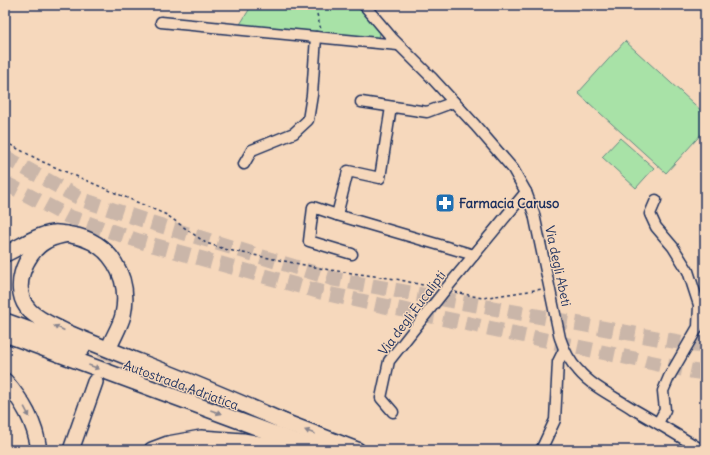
<svg xmlns="http://www.w3.org/2000/svg" width="710" height="455" viewBox="0 0 710 455" font-family="Delius,sans-serif">
<style>
.green{fill:#a8e2a7;stroke:#628882}
.lines{fill:none;stroke-linecap:round;stroke-linejoin:round}
.highway-tunnel{stroke:#cab6a9;stroke-width:15;stroke-dasharray:15 8;stroke-linecap:butt}
.minor-casing{stroke:#1b2f5e;stroke-width:13}
.highway-casing{stroke:#1b2f5e;stroke-width:18}
.path{stroke:#1b2f5e;stroke-width:1.5;stroke-dasharray:3 3;stroke-linecap:butt}
.minor{stroke:#f6d8bc;stroke-width:10}
.highway{stroke:#f6d8bc;stroke-width:15}
.oneway{fill:#88848d}
.labels{text-anchor:middle;dominant-baseline:central;stroke-width:3;stroke-linejoin:round;paint-order:stroke}
.poi-label{font-size:13px;font-weight:bold;fill:#1b2f5e;stroke:#f6d8bc;text-anchor:start}
.street-label{font-size:13px;fill:#1b2f5e;stroke:#f6d8bc}
</style>
<rect width="100%" height="100%" fill="#f6d8bc"/>
<filter id="ink" filterUnits="userSpaceOnUse"><feTurbulence type="fractalNoise" baseFrequency=".025" numOctaves="2"/><feDisplacementMap in="SourceGraphic" scale="8" xChannelSelector="R" yChannelSelector="G"/><feConvolveMatrix kernelMatrix="1 2 1 2 8 2 1 2 1" color-interpolation-filters="sRGB"/></filter>
<g filter="url(#ink)">
<g class="green">
<path d="M252,5H339L341,8L346,5H359L380,33L379,39L239,26Z"/>
<path d="M625,41L705,114V130L666,173L578,93Z"/>
<path d="M620,138L654,168L636,188L602,157Z"/>
</g>
<g class="lines">
<g class="highway-tunnel">
<path d="M5,157L83,200L149,222L334,279L695,345L705,346"/>
<path d="M5,183L67,216L139,241L328,294L691,371L705,373"/>
<path d="M96,381L111,343"/>
</g>
<defs>
<g id="minor">
<path d="M364,5L392,38L431,77L475,125L513,169L526,192L534,214L560,338C564,350 569,361 578,370C592,387 615,397 633,409C656,422 679,436 702,450"/>
<path d="M161,22L398,45"/>
<path d="M361,102L427,112L454,102"/>
<path d="M391,107L380,178L348,171L337,215L474,255"/>
<path d="M244,164L252,150L294,133L308,120L312,95L316,37"/>
<path d="M656,200L650,214L656,227L673,247L688,271L699,305L698,327L669,377L663,391L665,410L658,423"/>
<path d="M337,215L313,207L309,241L352,254"/>
<path d="M393,412L381,398L389,361L445,290L526,192"/>
<path d="M541,450L555,420L558,362L564,350"/>
</g>
<g id="highway">
<path d="M67,234C60,236 52,237 46,241C24,253 10,291 30,311C39,320 52,325 64,331C89,342 115,352 140,362C190,381 239,402 289,424"/>
<path d="M5,254C21,247 36,235 53,233C58,232 65,234 71,235C110,241 131,277 123,315C121,324 115,334 111,343"/>
<path d="M5,321L82,349"/>
<path d="M5,334L318,450"/>
<path d="M5,381C23,402 35,422 39,450"/>
<path d="M279,420L357,450"/>
<path d="M71,450L95,382"/>
<path d="M152,450L168,444L201,438L243,441L293,450"/>
</g>
</defs>
<use href="#minor" class="minor-casing"/>
<use href="#highway" class="highway-casing"/>
<g class="path">
<path d="M317,14L321,30"/>
<path d="M5,142L43,162L167,215L206,243L228,250L330,270L396,279L436,288"/>
<path d="M455,292L482,298L542,289"/>
</g>
<use href="#minor" class="minor"/>
<use href="#highway" class="highway"/>
</g>
<defs><path id="oneway-solid" d="M-6-.8H1V-3.2L6.5 0L1 3.2V.8H-6Z"/></defs>
<g class="oneway">
<use href="#oneway-solid" transform="translate(59 328) rotate(-155)"/>
<use href="#oneway-solid" transform="translate(94 367) rotate(20)"/>
<use href="#oneway-solid" transform="translate(27 412) rotate(62)"/>
<use href="#oneway-solid" transform="translate(216 412) rotate(20)"/>
<use href="#oneway-solid" transform="translate(310 432) rotate(-159)"/>
</g>
</g>
<defs>
<symbol id="pharmacy-square" viewBox="-11 -11 22 22"><rect x="-9" y="-9" width="18" height="18" rx="4" fill="#1f6fb2" stroke="#f6d8bc"/><path d="M-2-6h4v4h4v4h-4v4h-4v-4h-4v-4h4Z" fill="#fff"/></symbol>
</defs>
<g fill-rule="evenodd">
<use href="#pharmacy-square" x="434" y="192" width="22" height="22"/>
</g>
<g class="labels">
<g class="poi-label">
<text x="459" y="203">Farmacia Caruso</text>
</g>
<g class="street-label">
<text transform="translate(558 266) rotate(78)">Via degli Abeti</text>
<text transform="translate(412 313) rotate(-53)">Via degli Eucalipti</text>
<text transform="translate(181 385) rotate(20)">Autostrada Adriatica</text>
</g>
</g>
<rect width="710" height="455" fill="none" stroke="#f6d8bc" stroke-width="20"/>
<rect x="10" y="10" width="690" height="435" fill="none" stroke="#1b2f5e" stroke-width="1.5" filter="url(#ink)"/>
</svg>
